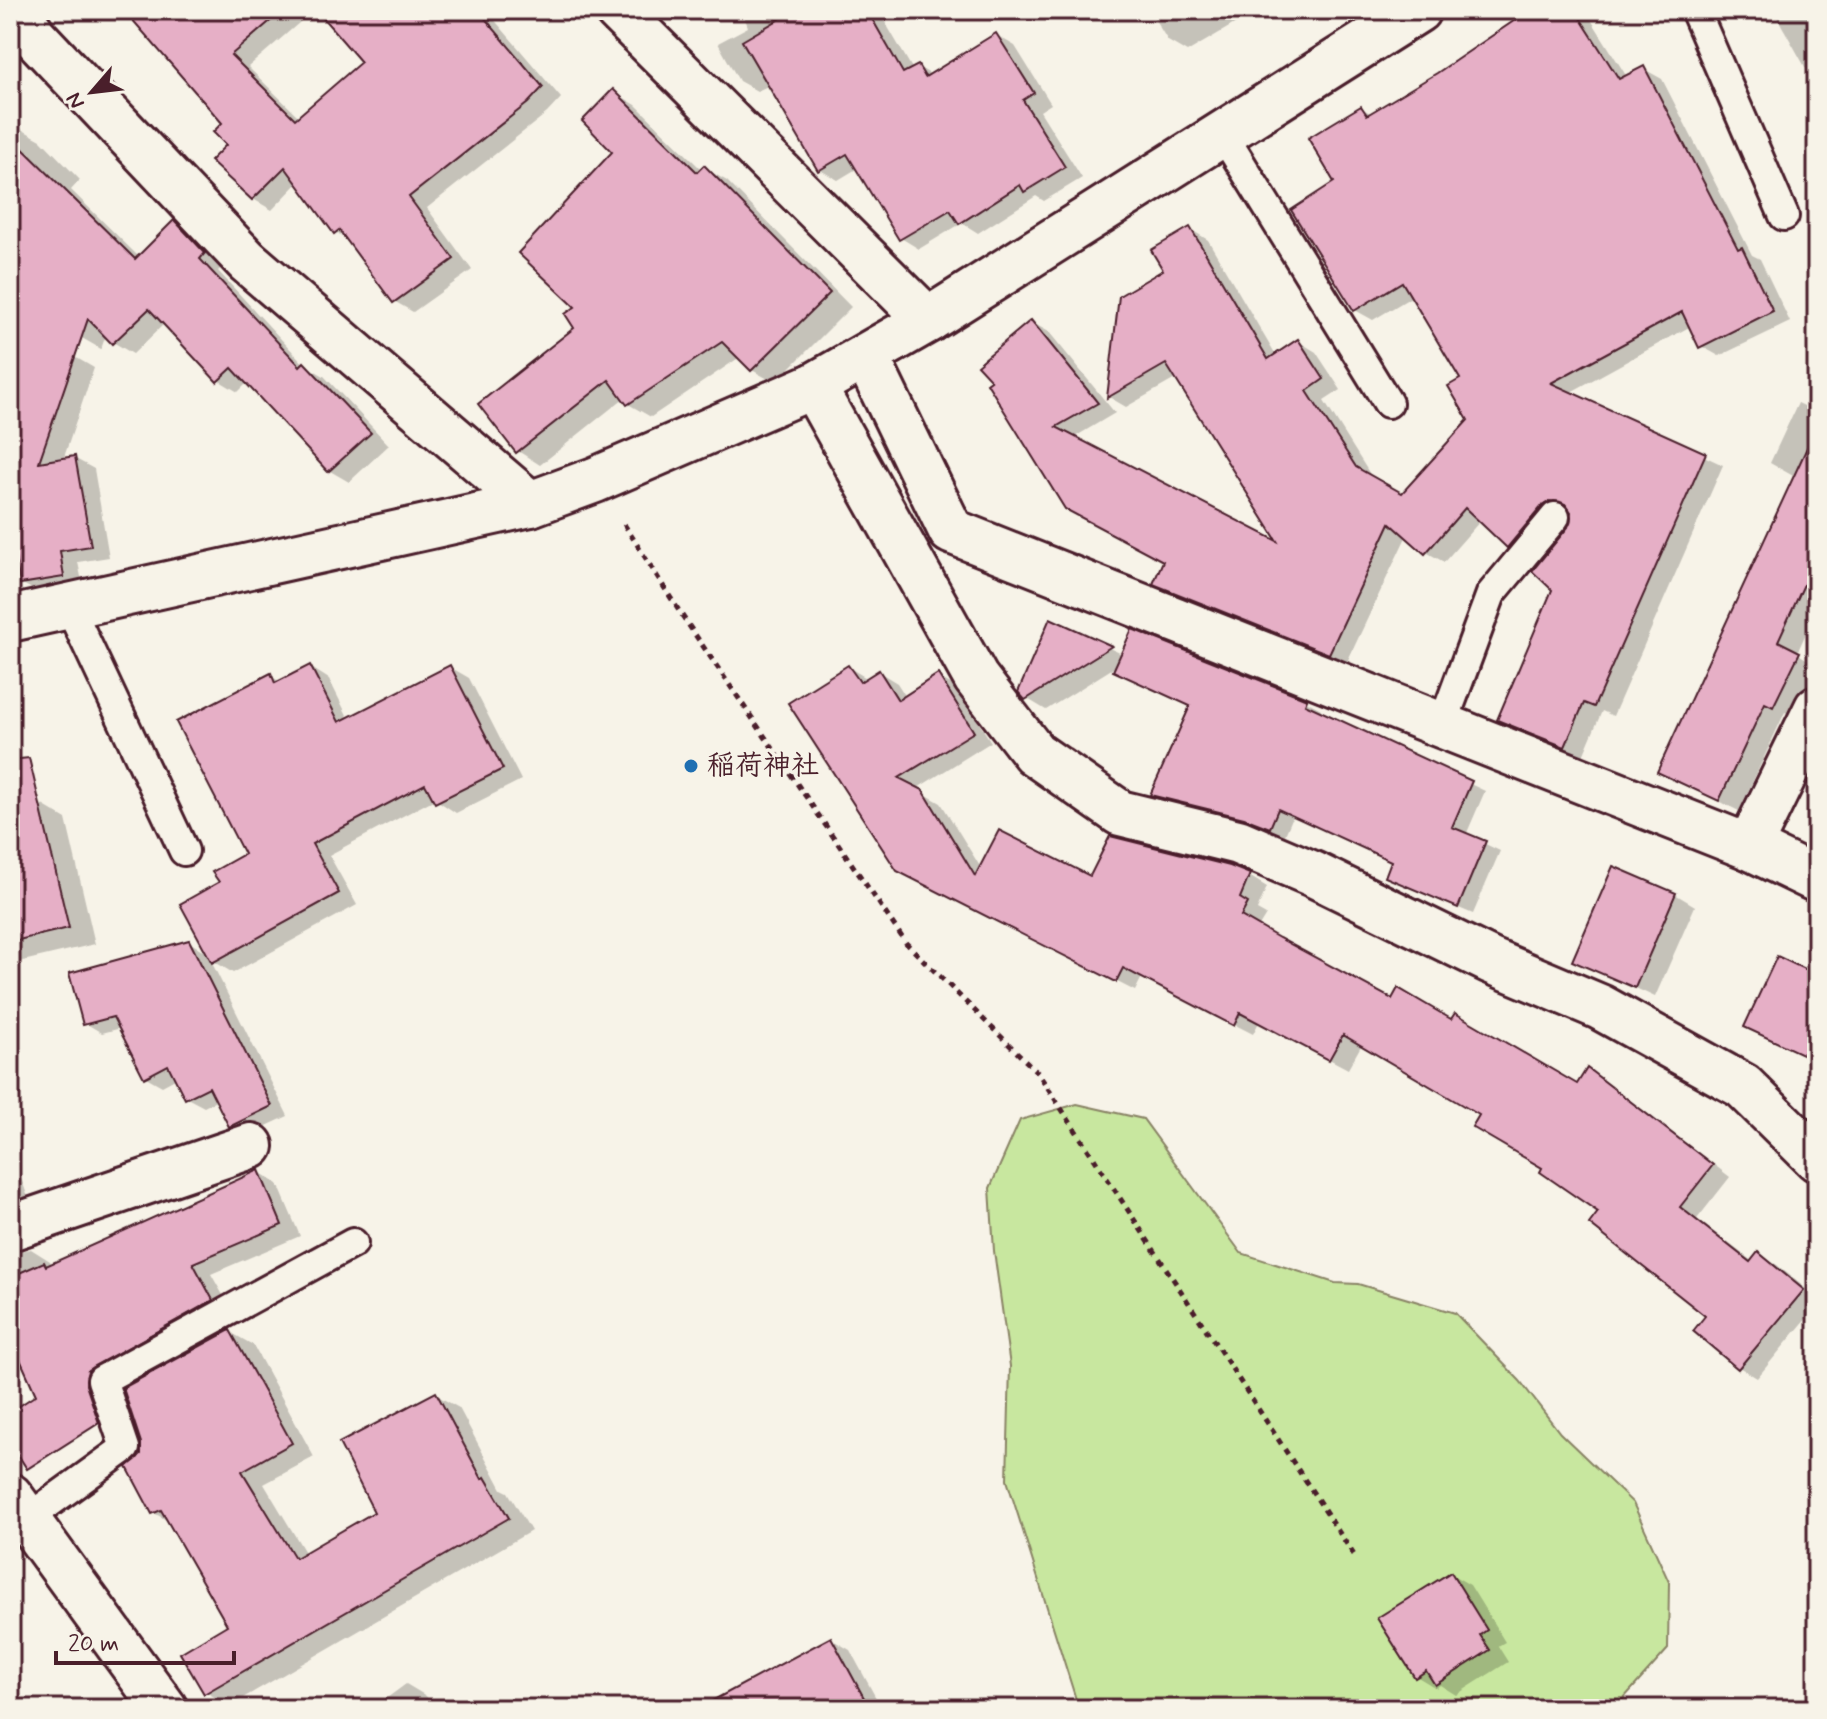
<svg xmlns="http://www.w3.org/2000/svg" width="1827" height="1719" viewBox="0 0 1827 1719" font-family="Mynerve,'Klee One',sans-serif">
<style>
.green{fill:#c8e79f;stroke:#898365;stroke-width:2}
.shadow{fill:#0003}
.building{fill:#e6afc6;stroke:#4a1f2b;stroke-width:2}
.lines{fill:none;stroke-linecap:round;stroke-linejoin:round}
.lane-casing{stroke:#4a1f2b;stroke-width:34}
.street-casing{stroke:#4a1f2b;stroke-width:50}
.path{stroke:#4a1f2b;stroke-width:5;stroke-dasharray:6 6;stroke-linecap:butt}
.lane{stroke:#f7f3e8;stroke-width:28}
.street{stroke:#f7f3e8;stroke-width:44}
.poi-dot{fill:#1f6fb2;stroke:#f7f3e8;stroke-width:3}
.labels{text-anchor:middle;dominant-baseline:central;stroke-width:7;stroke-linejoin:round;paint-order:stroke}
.poi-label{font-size:28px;font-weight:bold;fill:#4a1f2b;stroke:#f7f3e8;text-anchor:start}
</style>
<rect width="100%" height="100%" fill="#f7f3e8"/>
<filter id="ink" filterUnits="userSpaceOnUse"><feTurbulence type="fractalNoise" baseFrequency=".0125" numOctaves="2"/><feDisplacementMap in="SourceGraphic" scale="16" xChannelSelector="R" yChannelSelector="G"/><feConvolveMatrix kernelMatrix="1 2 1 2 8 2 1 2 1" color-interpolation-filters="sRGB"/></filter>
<g filter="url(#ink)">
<path class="green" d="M1077,1104L1143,1119L1241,1253L1335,1283L1358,1284L1455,1313L1520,1381L1560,1433L1633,1503L1669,1582L1668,1649L1614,1709H1079L1007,1480L1010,1366L994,1251L990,1188L1020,1120Z"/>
<g class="shadow">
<path d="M127,10H314L248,67L300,118L364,62L319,10H486L561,98L547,113L427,208L472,270L413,312L394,301L349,240L335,232L299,182L272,210L253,199L228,145L225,123Z"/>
<path d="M742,10H878L913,70L918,67L932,75L996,35L1015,46L1051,104L1040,111L1082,178L1044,201L1036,196L978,233L962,223L919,249L901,238L858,168L838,180L820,170L770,85L757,91L739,81L718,43L748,27Z"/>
<path d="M1149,10H1258L1187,52L1168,41Z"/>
<path d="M1534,10H1585L1627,77L1644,69L1662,79L1752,255L1760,259L1790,322L1719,356L1701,346L1691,326L1569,393L1723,465L1613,716L1602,711L1583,756L1517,729L1500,719L1555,590L1573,511L1569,510L1561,515L1526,556L1509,546L1481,520L1444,562L1426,552L1407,535L1347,662L1173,593L1155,583L1166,560L1066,507L1031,322L1049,332L1115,413L1073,438L1282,546L1177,378L1126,407L1109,397L1121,297L1165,271L1190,229L1208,240L1276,356L1298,341L1316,352L1341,390L1324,401L1373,479L1403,495L1470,420L1463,380L1413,296L1373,320L1355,310L1337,183L1361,108L1372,114L1438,75Z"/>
<path d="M1773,10H1817V88Z"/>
<path d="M614,92L636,105L702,170L704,168L727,181L851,307L775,383L752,370L740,357L651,417L628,404L624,398L540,465L518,451L577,328L578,307L614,152Z"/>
<path d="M21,129L41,140L80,180L71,190L139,257L175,223L194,234L224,265L218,271L305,365L324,376L389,445L349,482L330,471L248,382L238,392L218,380L165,323L133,354L113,342L106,335L101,349L82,338L10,262V139Z"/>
<path d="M10,334L75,357L94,368L63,460L74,458L94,469L109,557L78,562L83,587L41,594L21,583L10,519Z"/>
<path d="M1798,403L1817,412V609L1797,653L1817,666L1793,716L1785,712L1739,811L1660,772L1795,477L1770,463Z"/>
<path d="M1051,621L1122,654L1133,632L1306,701L1321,709L1319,713L1485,791L1466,835L1500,851L1473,914L1402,884L1393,862L1293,816L1285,835L1260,825L1167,802L1153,794L1192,706L1118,665L1046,710L1026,698Z"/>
<path d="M310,667L329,679L349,719L450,667L469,678L521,780L456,813L435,799L329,855L357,905L233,973L210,959L288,1116L247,1135L231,1126L218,1100L204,1107L187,1098L177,1078L162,1086L146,1077L121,1028L102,1033L85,1023L189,942L209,954L222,883L247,855L270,676L281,682Z"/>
<path d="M848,667L868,679L879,672L897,683L906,697L938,677L956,687L991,742L916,789L941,803L981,868L1090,879L1249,876L1267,887L1257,910L1266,915L1258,928L1393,1002L1452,1022L1578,1087L1587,1071L1605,1081L1730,1177L1697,1219L1753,1262L1759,1255L1777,1265L1817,1298V1306L1757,1378L1739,1367L1708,1316L1601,1211L1545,1168L1482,1114L1362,1044L1348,1069L1259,1022L1253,1034L1142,977L1135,991L918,881Z"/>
<path d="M39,803L66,819L95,944L10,964V809Z"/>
<path d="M1675,894L1695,906L1655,997L1575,960Z"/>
<path d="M10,1148L33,1211L10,1223Z"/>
<path d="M259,1172L278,1184L300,1236L211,1274L232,1311L124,1370L105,1358L10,1332V1253L31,1249L50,1261L52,1266Z"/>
<path d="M230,1332L253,1345L314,1457L264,1484L306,1554L377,1513L436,1395L459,1408L502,1489L508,1492L531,1531L229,1706L206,1692L230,1626L170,1522L154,1513L143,1455Z"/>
<path d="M1451,1574L1470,1585L1505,1642L1498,1646L1508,1662L1456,1695L1440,1685L1436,1688L1416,1676Z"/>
<path d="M831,1639L850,1650L882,1709H767Z"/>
<path d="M406,1684L426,1696L435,1709H372Z"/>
</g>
<g class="building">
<path d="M124,10H283L231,55L295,119L361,62L316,10H478L543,87L528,103L409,197L454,259L393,303L339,230L334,234L285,167L252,200L210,161L226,145L213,132L222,123Z"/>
<path d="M795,10H867L903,73L918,65L925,77L996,33L1034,93L1023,100L1065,167L1024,192L1020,185L959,224L950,210L899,240L847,154L818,171L742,41Z"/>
<path d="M1530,10H1575L1619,79L1644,66L1738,249L1742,247L1773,311L1699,348L1682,312L1551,383L1706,453L1594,707L1584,703L1565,747L1497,720L1552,590L1532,571L1568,527L1571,512L1565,504L1550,501L1542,506L1507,548L1465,508L1425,554L1390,523L1329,654L1153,584L1163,561L1065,509L987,383L991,380L977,365L1031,320L1098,403L1056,427L1277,541L1166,364L1107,398L1119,296L1163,270L1151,250L1190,227L1268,359L1298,339L1324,379L1307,391L1356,467L1402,493L1468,420L1448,386L1460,379L1402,282L1354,311L1291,210L1334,182L1308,138L1361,106L1367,115L1437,73Z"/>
<path d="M613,89L697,172L704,165L830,293L751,371L722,342L627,405L609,380L516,453L478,404L574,328L565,314L575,307L518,253L612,152L582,121Z"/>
<path d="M10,136L135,259L174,220L205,253L200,259L300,366L304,362L371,433L328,472L232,368L217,382L149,309L112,344L88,319L39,462L75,456L91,546L60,551L64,577L20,584L10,530Z"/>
<path d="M1817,426V556L1778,641L1800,652L1773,707L1765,703L1719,801L1657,772Z"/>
<path d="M1050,618L1112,646L1025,700L1018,692Z"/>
<path d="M1132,629L1307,699L1305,704L1472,781L1452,827L1486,841L1458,908L1385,877L1391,861L1278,809L1270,828L1244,818L1150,795L1190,706L1113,671Z"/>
<path d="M310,665L339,722L450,665L503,769L435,803L425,784L312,844L339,893L212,963L180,904L219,882L212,872L244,854L176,722L271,673L275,683Z"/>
<path d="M848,665L860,682L879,670L898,700L938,674L974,732L899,778L923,790L975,876L999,830L1090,876L1110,836L1230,866L1250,874L1240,898L1248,903L1241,916L1279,938L1392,999L1398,988L1451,1019L1455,1013L1577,1084L1587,1068L1713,1165L1680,1207L1750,1262L1758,1252L1804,1290L1738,1369L1693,1331L1705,1316L1589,1224L1598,1212L1540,1172L1542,1168L1472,1127L1479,1115L1343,1035L1329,1060L1240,1013L1234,1026L1123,968L1116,982L897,871L788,703Z"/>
<path d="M29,758L69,928L10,942V760Z"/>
<path d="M1613,866L1676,893L1635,988L1572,961Z"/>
<path d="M189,940L272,1106L229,1127L209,1087L185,1099L168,1065L144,1078L113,1017L83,1025L69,973Z"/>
<path d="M1777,956L1817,975V1061L1744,1027Z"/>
<path d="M259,1170L282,1225L193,1263L213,1300L88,1370L86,1385L99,1423L27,1469L10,1442V1412L36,1395L10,1337V1277L44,1262L46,1266Z"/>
<path d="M230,1330L292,1443L242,1471L295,1558L374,1512L339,1443L436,1392L482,1479L485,1477L509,1518L204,1694L180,1653L227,1625L161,1510L152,1514L127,1467L141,1454V1443L123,1388Z"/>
<path d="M1451,1572L1487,1630L1480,1635L1490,1650L1435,1685L1426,1671L1415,1678L1377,1618Z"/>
<path d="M831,1637L870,1709H697Z"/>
</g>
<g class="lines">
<defs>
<g id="lane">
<path d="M1695,10L1784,216"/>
<path d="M1222,133L1388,403"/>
<path d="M69,606L184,851"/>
<path d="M1442,726L1491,594L1555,517"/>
<path d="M27,1519L125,1448L102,1380L353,1243"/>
</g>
<g id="street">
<path d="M17,10L34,36L247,261L530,504"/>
<path d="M617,10L928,320"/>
<path d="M866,356L951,531L1749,847L1817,880"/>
<path d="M813,386L976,678L1034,753L1120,813L1238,842L1313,874L1491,961L1600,1007L1743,1086L1817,1159"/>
<path d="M10,619L530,504L595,480L813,386L928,320L1418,10"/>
<path d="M1749,847L1817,708"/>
<path d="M10,1228L251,1146"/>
<path d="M10,1496L165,1709"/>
</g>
</defs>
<use href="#lane" class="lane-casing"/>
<use href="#street" class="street-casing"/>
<path class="path" d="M624,524L681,614L906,943L1038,1073L1354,1555"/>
<use href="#lane" class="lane"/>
<use href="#street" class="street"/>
</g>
</g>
<circle class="poi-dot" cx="691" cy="766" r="8"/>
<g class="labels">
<g class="poi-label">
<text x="707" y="766">稲荷神社</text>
</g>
</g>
<rect width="1827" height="1719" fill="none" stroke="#f7f3e8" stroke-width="40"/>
<rect x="20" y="20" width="1787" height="1679" fill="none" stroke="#4a1f2b" stroke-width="3" filter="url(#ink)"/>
<g transform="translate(92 92) rotate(242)" stroke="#f7f3e8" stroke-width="6" paint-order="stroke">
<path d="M0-6L14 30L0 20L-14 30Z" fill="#4a1f2b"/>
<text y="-12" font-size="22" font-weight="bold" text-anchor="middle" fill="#4a1f2b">N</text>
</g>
<path d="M56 1651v12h178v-12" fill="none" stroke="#4a1f2b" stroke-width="4"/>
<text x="68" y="1651" font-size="24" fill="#4a1f2b" stroke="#f7f3e8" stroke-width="6" paint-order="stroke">20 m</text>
</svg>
